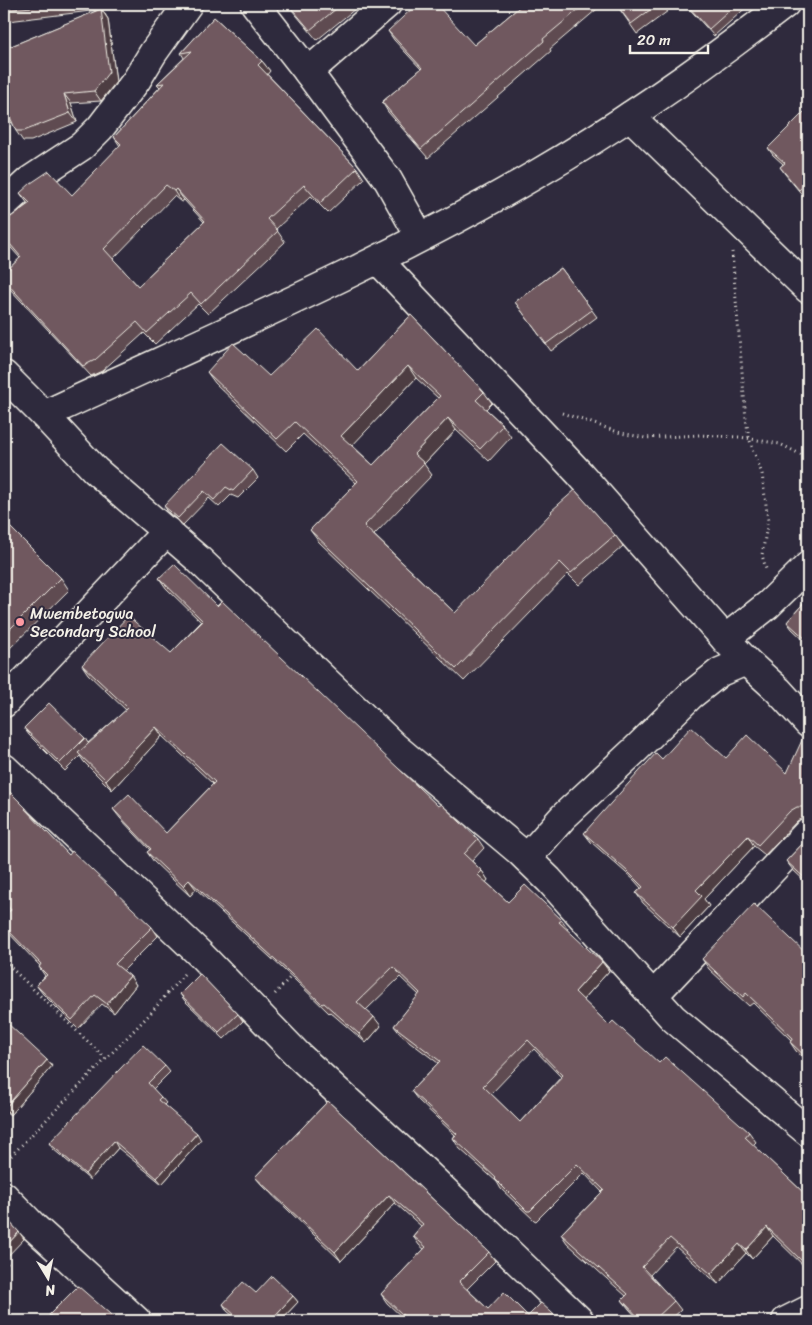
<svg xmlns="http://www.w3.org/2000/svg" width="812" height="1325" viewBox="0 0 812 1325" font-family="Sriracha,sans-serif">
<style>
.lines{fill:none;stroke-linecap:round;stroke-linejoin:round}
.minor-casing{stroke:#f4f1e8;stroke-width:31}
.path{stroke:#f4f1e8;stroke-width:3;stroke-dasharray:1 4;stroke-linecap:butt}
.minor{stroke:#2f2a3d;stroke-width:28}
.wall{fill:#5f4c51;stroke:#f4f1e8;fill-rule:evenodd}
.shaded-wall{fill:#4e3e42;stroke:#f4f1e8}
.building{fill:#6f585e;stroke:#f4f1e8;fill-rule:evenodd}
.poi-dot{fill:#ff9aa2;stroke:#2f2a3d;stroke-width:2}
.labels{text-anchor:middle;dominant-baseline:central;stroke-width:4;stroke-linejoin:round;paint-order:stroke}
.poi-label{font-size:16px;fill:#f4f1e8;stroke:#2f2a3d;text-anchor:start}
</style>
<rect width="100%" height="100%" fill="#2f2a3d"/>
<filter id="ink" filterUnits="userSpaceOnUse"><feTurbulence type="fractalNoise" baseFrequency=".02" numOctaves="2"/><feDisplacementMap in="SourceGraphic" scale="10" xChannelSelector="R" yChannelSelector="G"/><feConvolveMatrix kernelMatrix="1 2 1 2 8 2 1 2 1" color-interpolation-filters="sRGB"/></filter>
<g filter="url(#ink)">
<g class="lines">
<defs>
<g id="minor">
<path d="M255,4L308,72L388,180L420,237"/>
<path d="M308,72L387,4"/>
<path d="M630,116L808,289"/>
<path d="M4,204L29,181L82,146L100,128L136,81L153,53L188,4"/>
<path d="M378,260L580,474L725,639L746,661L778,690L808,723"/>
<path d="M4,375L44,415L95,470L197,558L394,746L519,851L549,880L673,1018L808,1132"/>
<path d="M44,415C209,338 378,267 535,175C623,124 705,66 785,4"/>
<path d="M725,639L768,605L808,566"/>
<path d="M4,703L167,531"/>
<path d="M4,768L201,955L298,1055L424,1171L580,1321"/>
<path d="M527,858L563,817L635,750L691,695L720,672L746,661"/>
<path d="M653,996L808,832"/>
<path d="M4,1196L34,1227L137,1321"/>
<path d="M786,1321L808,1310"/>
</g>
</defs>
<use href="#minor" class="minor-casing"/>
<g class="path">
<path d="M732,252L746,419L749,438L762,474L768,520L762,555L766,569"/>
<path d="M562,413L621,433L645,438L700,435L740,437L780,444L808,458"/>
<path d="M4,961L106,1059"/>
<path d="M275,994L293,974"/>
<path d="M4,1163L149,1015L184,974"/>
</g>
<use href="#minor" class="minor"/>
</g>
<g class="wall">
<path d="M4,4H109V8L102,9L108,19L116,82L101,101L71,103L77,122L31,141H23L16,131L12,122L4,128V49L99,10L8,21L6,18H4Z"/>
<path d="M287,4H361L317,40Z"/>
<path d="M523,4H603L550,49L551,51L428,158L388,112L382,102L421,69L394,40L388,31L474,45Z"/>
<path d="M616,4H663L668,11L637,34Z"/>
<path d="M685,4H750L714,36Z"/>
<path d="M214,17L262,61L270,71L267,74L357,168L364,179L328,213L311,196L276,229L285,242L208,314L198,304L155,344L144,333L102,371L91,376L8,287L4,281V273L20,258L4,240V222L28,204L20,193L72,195L120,146L114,137L160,87L157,84L184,58L181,53ZM174,196L181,202L184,200L204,222L138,286L113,259Z"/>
<path d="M808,108V193L804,197L785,174L780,167L783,164L773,155L768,148Z"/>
<path d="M561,268L597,317L551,351L515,302Z"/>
<path d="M411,315L484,392L492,403L486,409L503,425L511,437L489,461L456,430L424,464L432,475L374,535L455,613L615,535L623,546L579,585L568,574L464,681L319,542L310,530L356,483L303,434L286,451L215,383L207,372L269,376L358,371ZM416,378L438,398L373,465L352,445Z"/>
<path d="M253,470L258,478L238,498L231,495L219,507L209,498L183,525L169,513L164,506Z"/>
<path d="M4,526L61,578L69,590L4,654Z"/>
<path d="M159,578L217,606L438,806L478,839L484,848L472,861L482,871L488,880L486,882L508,902L562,920L568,929L567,930L609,971L583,1000L609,1025L749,1132L756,1142L753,1145L805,1194L808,1191V1270L773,1236L752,1259L746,1253L718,1284L676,1247L650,1275L674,1301L681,1310L669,1321H640L629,1309L622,1300L626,1296L567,1243L561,1234L602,1192L584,1173L536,1221L534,1220L501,1189L497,1182L459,1148L453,1138L455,1135L418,1100L411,1091L438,1063L401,1035L394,1026L419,995L400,977L366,1010L381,1026L366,1043L330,1012L329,1013L295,980L196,889L190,896L154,862L147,852L150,850L120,818L113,809L166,833L213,784L162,736L112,790L84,762L80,756L65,771L29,735L24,728L85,738L88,743L126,710L88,674L82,665L171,653L201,622L166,588ZM534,1049L561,1077L520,1122L491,1094Z"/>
<path d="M808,598V644L792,629L787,622Z"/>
<path d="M808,743V817H804L797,821L765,855L754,846L704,899L709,906L680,937L643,903L636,893L641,888L634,880L591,842L584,833L662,759L726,758L787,773Z"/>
<path d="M4,786L26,808L32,817L69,855L152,927L158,936L123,971L130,976L136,985L114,1013L102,1004L78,1029L43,994L36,985L45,976L39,967L40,966L4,928V917L10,911L4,905Z"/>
<path d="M808,838V884L793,870L786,861Z"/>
<path d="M808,955V1062L796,1051L790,1042L791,1040L753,1003L749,1006L709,969L702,959Z"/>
<path d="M180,994L238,1014L243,1021L224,1039L185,1001Z"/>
<path d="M4,1024L47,1060L52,1066L10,1115L4,1110Z"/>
<path d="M165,1066L170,1072L153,1089L161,1097L166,1103L164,1105L201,1140L162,1184L118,1148L90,1180L53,1149L49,1143Z"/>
<path d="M328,1101L489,1252L495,1261L467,1289L488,1309L561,1321L403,1318L387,1303L381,1294L424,1249L419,1245L413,1236L421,1226L395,1203L341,1261L262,1185L255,1177Z"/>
<path d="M256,1293L293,1296L298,1302L280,1321H239L227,1311L223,1304Z"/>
<path d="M49,1315L118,1321H53Z"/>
</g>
<g class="shaded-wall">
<path d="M101,9L108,19L116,82L101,101L94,91Z"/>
<path d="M262,61L270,71L266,76L258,65Z"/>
<path d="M64,94L71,103L77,122L70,113Z"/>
<path d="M176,189L184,200L181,202L174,191Z"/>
<path d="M408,366L416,378L350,448L341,436Z"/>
<path d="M448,418L456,430L424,464L414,454Z"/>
<path d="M156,727L162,736L112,790L106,780Z"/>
<path d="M748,836L754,846L704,899L709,906L680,937L673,927L696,890Z"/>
<path d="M482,871L488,880L485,884L478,875Z"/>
<path d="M189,880L196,889L190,896L183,886Z"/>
<path d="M602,962L609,971L581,1002L575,992Z"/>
<path d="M130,976L136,985L114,1013L107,1004Z"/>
<path d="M374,1017L381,1026L366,1043L359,1034Z"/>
<path d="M47,1060L52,1066L10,1115L5,1108Z"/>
<path d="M197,1133L201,1140L162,1184L157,1178Z"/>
<path d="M114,1141L118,1148L90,1180L85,1174Z"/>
<path d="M389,1195L395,1203L341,1261L335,1252Z"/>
<path d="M767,1227L773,1236L752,1259L746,1250Z"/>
<path d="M19,1232L24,1239L5,1259L8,1264L4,1268V1248Z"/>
<path d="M739,1244L746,1253L718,1284L711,1274Z"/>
<path d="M293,1296L298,1302L280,1321H270Z"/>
</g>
<g class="building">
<path d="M4,4H59L4,10Z"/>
<path d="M288,4H342L310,30Z"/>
<path d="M417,4H436L474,45L523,4H585L543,39L544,41L421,149L382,102L422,68L388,31Z"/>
<path d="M616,4H658L631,24Z"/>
<path d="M686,4H737L709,29Z"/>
<path d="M101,9L109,72L94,91L64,94L70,113L24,131H16L7,110L4,113V49Z"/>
<path d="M214,17L262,61L258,65L357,168L320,203L304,185L267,219L278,231L201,304L191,293L147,333L137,322L95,360L83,366L4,280V273L21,257L4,237V222L30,203L20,193L31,183L49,171L72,195L121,144L114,137L164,83L157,84L192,51L181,53ZM166,185L174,191L176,189L205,221L138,286L104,249Z"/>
<path d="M808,108V182L799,190L780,167L785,163L768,148Z"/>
<path d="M561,268L592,310L546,344L515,302Z"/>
<path d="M411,315L484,392L476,400L503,425L480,449L448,418L414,454L424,463L364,526L455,613L552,512L551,511L575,490L615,535L571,573L560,562L456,669L310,530L358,481L295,422L277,439L207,372L233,343L269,376L318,329L358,371ZM408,366L440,396L373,465L341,436Z"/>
<path d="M223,443L253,470L233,491L226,487L214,500L204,491L178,518L164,506Z"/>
<path d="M6,523L61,578L4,635V526Z"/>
<path d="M174,564L217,606L222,601L438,806L441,804L478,839L464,854L482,871L478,875L508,902L525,885L562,920L559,922L602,962L575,992L609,1025L613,1021L659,1063L665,1057L749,1132L745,1137L805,1194L808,1191V1255L802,1261L767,1227L746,1250L739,1244L711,1274L670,1238L642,1267L674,1301L653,1321H642L622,1300L628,1294L561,1234L604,1190L577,1164L530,1211H527L495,1179L496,1178L453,1138L457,1134L411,1091L440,1061L394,1026L420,993L393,967L357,1002L374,1017L359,1034L324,1003L322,1004L288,971L189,880L183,886L147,852L151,849L113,809L129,794L166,833L215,782L156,727L106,780L78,753L128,708L82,665L128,616L171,653L203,621L159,578ZM528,1040L563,1076L520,1122L483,1086Z"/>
<path d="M808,598V641L787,622Z"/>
<path d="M49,703L85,738L60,763L24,728Z"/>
<path d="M691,727L726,758L747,735L787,773L803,738L808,743V809L805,807H797L790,811L758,845L748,836L696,890L702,896L673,927L636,893L643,887L627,871L584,833L656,753L662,759Z"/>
<path d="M4,786L26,808L25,809L69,855L72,851L152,927L115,964L130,976L107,1004L95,995L72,1020L36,985L47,975L39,967L41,964L4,926V917L11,910L4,902Z"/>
<path d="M808,838V881L786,861Z"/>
<path d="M754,904L808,955V1059L790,1042L793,1038L746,993L743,997L702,959Z"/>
<path d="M200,974L238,1014L219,1032L180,994Z"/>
<path d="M6,1022L47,1060L5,1108L4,1107V1024Z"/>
<path d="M143,1045L165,1066L148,1083L161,1097L158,1100L197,1133L157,1178L114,1141L85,1174L49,1143Z"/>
<path d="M328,1101L489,1252L459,1282L488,1309L504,1292L528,1316L541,1303L561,1321H400L405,1317L381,1294L426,1247L413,1236L423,1224L389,1195L335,1252L255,1177Z"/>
<path d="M4,1216L19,1232L4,1248Z"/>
<path d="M272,1276L293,1296L270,1321H241L223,1304L243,1282L256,1293Z"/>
<path d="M78,1286L118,1321H59L49,1315Z"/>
</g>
</g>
<circle class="poi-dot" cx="20" cy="622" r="5"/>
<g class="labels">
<g class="poi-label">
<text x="30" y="613">Mwembetogwa<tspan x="30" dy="18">Secondary School</tspan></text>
</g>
</g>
<rect width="812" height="1325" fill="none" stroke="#2f2a3d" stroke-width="20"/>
<rect x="10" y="10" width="792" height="1305" fill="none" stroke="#f4f1e8" stroke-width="2" filter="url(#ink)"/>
<g transform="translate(48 1278) rotate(170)" stroke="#2f2a3d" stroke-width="4" paint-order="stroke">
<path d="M0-4L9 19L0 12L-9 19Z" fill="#f4f1e8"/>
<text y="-8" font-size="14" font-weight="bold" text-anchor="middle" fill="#f4f1e8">N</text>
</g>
<path d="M630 45v8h78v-8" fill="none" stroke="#f4f1e8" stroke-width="2.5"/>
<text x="637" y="45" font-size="15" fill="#f4f1e8" stroke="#2f2a3d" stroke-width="4" paint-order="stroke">20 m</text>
</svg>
